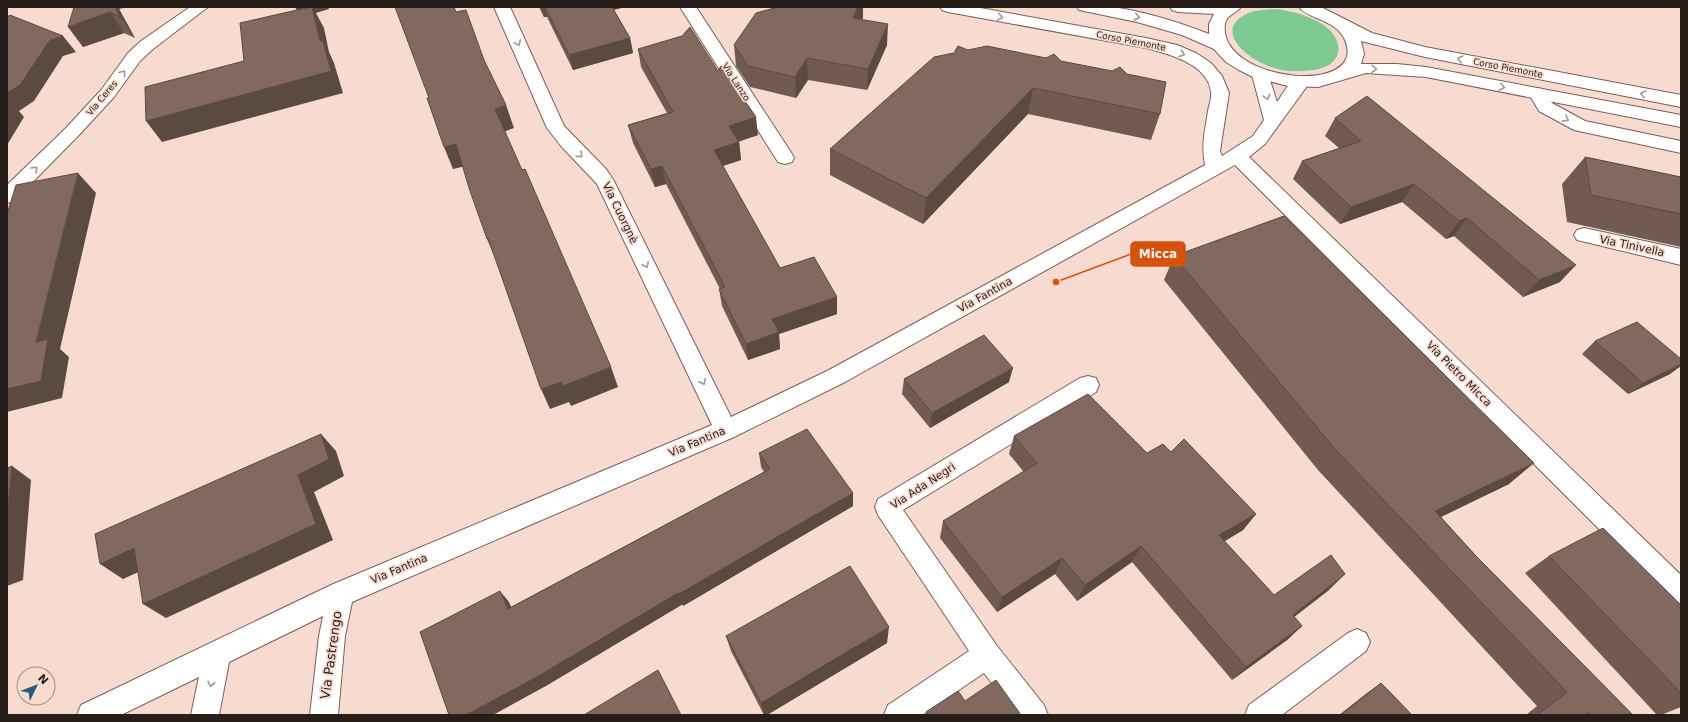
<svg xmlns="http://www.w3.org/2000/svg" width="1688" height="722" viewBox="0 0 1688 722" font-family="'DejaVu Sans',sans-serif">
<style>
.green{fill:#7ec891}
.lines{fill:none;stroke-linecap:round;stroke-linejoin:round}
.minor-casing{stroke:#785f56;stroke-width:2}
.major-casing{stroke:#785f56;stroke-width:2}
.minor{fill:#fff;fill-rule:evenodd}
.major{fill:#fff;fill-rule:evenodd}
.wall{fill:#705a52}
.shaded-wall{fill:#5b4a42}
.building{fill:#82695f;stroke:#5b4a42}
.oneway{stroke:#9e9998}
.labels{text-anchor:middle;dominant-baseline:central;stroke-width:3.5;stroke-linejoin:round;paint-order:stroke}
.far-street-label{font-size:9px;fill:#271d19;stroke:#f8dbd0}
.street-label{font-size:11px;fill:#271d19;stroke:#f8dbd0}
.near-street-label{font-size:13px;fill:#271d19;stroke:#f8dbd0}
.leader{fill:none;stroke:#d5530d;stroke-width:1.5}
.callout-dot{fill:#d5530d;stroke:#f8dbd0;stroke-width:1.5}
.callout{fill:#d5530d;stroke:#d5530d;stroke-width:1.5}
.callout-label{font-size:12px;text-anchor:middle;font-weight:bold;fill:#fff}
</style>
<rect width="100%" height="100%" fill="#f8dbd0"/>
<path class="green" d="M1276,9C1292,11 1307,15 1322,24C1346,39 1344,66 1314,70C1298,72 1281,72 1266,65C1246,57 1214,31 1246,14C1255,10 1266,10 1276,9Z"/>
<g class="lines">
<defs>
<g id="minor">
<path d="M190,7H208L153,49L140,61L114,97L78,136L14,201L7,203V185L66,128L102,89L128,53L141,41Z"/>
<path d="M494,7H510L564,126L606,169L614,181L731,417L829,370L1205,165C1201,146 1205,130 1208,111C1209,105 1212,98 1211,92C1208,64 1169,54 1146,48L948,12L942,10L940,7H975L1146,38L1177,45L1196,53L1211,63L1222,76L1229,93L1220,151L1222,156L1253,136L1264,120L1252,75L1255,71L1261,70L1267,71L1277,102C1285,91 1292,74 1307,78L1310,82L1265,144L1249,157L1681,575V605L1672,602L1235,165L845,382L734,437L352,602L345,636L338,715H310L319,636L323,616L229,662L219,715H191L199,677L121,715H77L81,705L331,585L712,425L597,184L561,146L547,128Z"/>
<path d="M680,7H696L792,154L794,158L792,162L785,164L778,162Z"/>
<path d="M1538,88L1544,90L1552,103L1585,121L1681,141V153L1574,130L1539,111L1529,94L1532,90Z"/>
<path d="M1584,228L1681,249V265L1577,240L1574,235L1577,230Z"/>
<path d="M1088,376L1096,378L1099,385L1096,392L903,510L997,646L1044,705L1048,715H1016L984,673L922,715H884L888,705L969,651L878,515L875,507L878,499L1080,378Z"/>
<path d="M1357,629L1366,633L1370,642L1366,651L1282,715H1245L1249,705L1348,633Z"/>
</g>
<path id="major" d="M1077,7C1088,7 1100,6 1111,7C1144,11 1178,22 1209,34V24L1214,14L1178,12L1172,10L1170,7H1241C1236,14 1226,15 1225,24C1217,82 1369,97 1345,40C1336,19 1307,19 1299,7H1321L1372,33L1425,47L1681,95V107L1425,57L1361,41L1364,54L1361,64H1397L1426,67L1681,115V127L1426,77L1366,73L1318,87L1288,86L1253,77L1239,70L1226,62L1214,49L1182,35L1137,22L1079,10Z"/>
</defs>
<use href="#minor" class="minor-casing"/>
<use href="#major" class="major-casing"/>
<use href="#minor" class="minor"/>
<use href="#major" class="major"/>
</g>
<g class="wall">
<path d="M74,7L119,9L135,38L124,33L83,47Z"/>
<path d="M539,7H625L614,10L630,38L633,53L573,70L547,17H544Z"/>
<path d="M778,7H863V17L862,20L887,45L867,90L808,80L796,98L750,87L736,66L734,45Z"/>
<path d="M638,49L758,135L739,141L741,160L723,166L780,268L837,314L779,334L780,349L748,360L722,306L719,289H720L666,184L655,187L633,143L628,125L667,113L641,67Z"/>
<path d="M968,50L1061,61L1127,74L1160,114L1151,140L1028,114L923,224L830,175V149Z"/>
<path d="M1335,118L1560,282L1523,297L1454,236L1446,239L1402,202L1340,224L1293,179L1302,161L1339,148L1325,136Z"/>
<path d="M1585,157L1681,177V247L1567,222L1562,184Z"/>
<path d="M1174,256L1509,484L1441,517L1476,556L1633,715H1526L1537,706L1318,470L1164,280Z"/>
<path d="M1595,341L1670,374L1628,394L1582,354Z"/>
<path d="M904,379L1009,382L930,428L902,394Z"/>
<path d="M1014,436L1147,453L1171,452L1256,514L1243,530L1224,541L1274,595L1329,590L1294,617L1302,626L1287,640L1232,680L1132,562L1077,601L1055,574L997,612L940,538L943,521L1024,472L1009,454Z"/>
<path d="M759,453L853,506L683,606V604L544,687L509,602L511,607L764,472L761,467Z"/>
<path d="M1549,556L1681,605V707L1661,715H1657L1525,573Z"/>
<path d="M726,636L887,643L767,715H764L731,651Z"/>
<path d="M1381,683L1412,715H1339L1367,693Z"/>
</g>
<g class="shaded-wall">
<path d="M115,7H128L119,9L135,38L120,17Z"/>
<path d="M295,7H328L329,9L316,13L324,28L329,52L334,63L343,93L162,142L146,121L331,71Z"/>
<path d="M541,7H544L547,17H544Z"/>
<path d="M608,7H625L609,11Z"/>
<path d="M858,7H863V17L853,39V18Z"/>
<path d="M110,12L124,33L83,47L68,27Z"/>
<path d="M888,24L887,45L867,90L868,69Z"/>
<path d="M63,36L76,52L63,56L34,101L19,111L24,117L7,145V93L50,40Z"/>
<path d="M630,38L633,53L573,70L569,55Z"/>
<path d="M807,58L808,80L796,98L795,77Z"/>
<path d="M1033,88L1028,114L923,224L926,198Z"/>
<path d="M506,105L514,128L503,132L495,109Z"/>
<path d="M756,117L758,135L732,144L729,126Z"/>
<path d="M739,142L741,160L716,168L714,150Z"/>
<path d="M456,144L466,166L453,169L444,147Z"/>
<path d="M662,166L666,184L655,187L651,169Z"/>
<path d="M78,173L96,193L60,349L69,357L62,398L7,412V389L36,342Z"/>
<path d="M1414,184L1402,202L1340,224L1351,207Z"/>
<path d="M1467,218L1454,236L1446,239L1459,221Z"/>
<path d="M488,238L496,260L487,239Z"/>
<path d="M1576,265L1560,282L1523,297L1539,280Z"/>
<path d="M837,297V314L779,334L780,349L748,360L746,344L772,319Z"/>
<path d="M1681,364V366L1670,374L1628,394L1643,383Z"/>
<path d="M611,367L618,387L571,406L569,402L550,409L541,389L561,382Z"/>
<path d="M1013,368L1009,382L930,428L932,413Z"/>
<path d="M321,434L336,451L344,476L314,492L333,540L166,618L143,604L298,475Z"/>
<path d="M1534,463L1509,484L1413,530L1435,511Z"/>
<path d="M12,466L31,480L23,580L7,586V516Z"/>
<path d="M853,493V506L683,606L679,594Z"/>
<path d="M1256,514L1243,530L1207,552L1219,535Z"/>
<path d="M1141,546L1132,562L1077,601L1085,585Z"/>
<path d="M134,548L156,564L123,579L100,564Z"/>
<path d="M1062,558L1055,574L997,612L1002,597Z"/>
<path d="M1345,574L1329,590L1277,630L1293,615Z"/>
<path d="M500,591L509,602L517,620L508,609Z"/>
<path d="M678,593L683,604L544,687L493,715H466Z"/>
<path d="M1302,626L1287,640L1232,680L1246,667Z"/>
<path d="M889,627L887,643L767,715H764L761,703Z"/>
</g>
<g class="building">
<path d="M74,7H115L120,17L110,12L68,27Z"/>
<path d="M310,7H312L320,41H323L331,71L146,121L145,87L244,61L240,23Z"/>
<path d="M395,7H454L456,12L466,10L484,60L506,105L495,109L522,170L525,169L611,367L563,386L561,382L541,389L488,238L487,239L469,188L456,144L444,147L427,98H429Z"/>
<path d="M545,7H612L630,38L569,55Z"/>
<path d="M778,7H858L853,18L888,24L868,69L807,58L795,77L748,66L734,45L756,13Z"/>
<path d="M10,15L63,36L50,40L20,85L7,93V17Z"/>
<path d="M690,27L718,71L721,66L756,117L729,126L739,142L714,150L780,268L814,257L837,297L772,319L779,332L746,344L719,289L725,287L662,166L651,169L628,125L673,112L638,49L682,36Z"/>
<path d="M958,46L968,50L987,46L1046,58L1054,54L1061,61L1112,71L1120,67L1127,74L1166,82L1160,114L1033,88L926,198L830,149L934,57L954,53Z"/>
<path d="M1367,96L1576,265L1539,280L1467,218L1459,221L1414,184L1351,207L1302,161L1361,141L1335,118Z"/>
<path d="M10,101L7,105V102Z"/>
<path d="M1585,157L1681,177V214L1591,195Z"/>
<path d="M78,173L36,342L48,339L41,381L7,389V214L16,185Z"/>
<path d="M1284,216L1534,463L1435,511L1476,556L1633,715H1590L1587,713L1584,715H1537L1567,692L1335,449L1174,256Z"/>
<path d="M1637,322L1681,359V364L1643,383L1595,341Z"/>
<path d="M984,335L1013,368L932,413L904,379Z"/>
<path d="M1088,394L1147,453L1163,444L1171,452L1184,439L1256,514L1219,535L1274,595L1331,555L1345,574L1293,615L1302,626L1246,667L1141,546L1085,585L1062,558L1002,597L943,521L1037,463L1014,436Z"/>
<path d="M807,429L853,493L679,594L678,593L535,678L466,715H449L420,632L500,591L508,609L770,469L759,453Z"/>
<path d="M321,434L329,459L298,475L316,524L143,604L134,548L100,564L95,534Z"/>
<path d="M12,466L7,516V468Z"/>
<path d="M1603,528L1681,605V693L1549,556Z"/>
<path d="M850,566L889,627L761,703L726,636Z"/>
<path d="M658,670L681,715H584Z"/>
<path d="M996,680L1021,715H928L926,712L958,691L965,701Z"/>
<path d="M1381,683L1412,715H1341Z"/>
</g>
<defs><path id="oneway-chevron" d="M-2-3.5L2.5 0L-2 3.5" fill="none" stroke-width="1.6" stroke-linecap="round" stroke-linejoin="round"/></defs>
<g class="oneway">
<use href="#oneway-chevron" transform="translate(1000 17) rotate(10)"/>
<use href="#oneway-chevron" transform="translate(1137 17) rotate(11)"/>
<use href="#oneway-chevron" transform="translate(518 43) rotate(66)"/>
<use href="#oneway-chevron" transform="translate(1182 54) rotate(23)"/>
<use href="#oneway-chevron" transform="translate(1460 59) rotate(-169)"/>
<use href="#oneway-chevron" transform="translate(1374 69) rotate(1)"/>
<use href="#oneway-chevron" transform="translate(123 73) rotate(-53)"/>
<use href="#oneway-chevron" transform="translate(1502 87) rotate(11)"/>
<use href="#oneway-chevron" transform="translate(1643 94) rotate(-169)"/>
<use href="#oneway-chevron" transform="translate(1267 97) rotate(75)"/>
<use href="#oneway-chevron" transform="translate(1566 119) rotate(29)"/>
<use href="#oneway-chevron" transform="translate(580 155) rotate(42)"/>
<use href="#oneway-chevron" transform="translate(35 169) rotate(-44)"/>
<use href="#oneway-chevron" transform="translate(646 265) rotate(64)"/>
<use href="#oneway-chevron" transform="translate(703 382) rotate(64)"/>
<use href="#oneway-chevron" transform="translate(211 684) rotate(101)"/>
</g>
<g class="labels">
<g class="far-street-label">
<text transform="translate(1131 41) rotate(11)">Corso Piemonte</text>
<text transform="translate(1508 68) rotate(11)">Corso Piemonte</text>
<text transform="translate(736 82) rotate(57)">Via Lanzo</text>
<text transform="translate(102 98) rotate(-50)">Via Ceres</text>
</g>
<g class="street-label">
<text transform="translate(620 213) rotate(64)">Via Cuorgnè</text>
<text transform="translate(1632 246) rotate(12)">Via Tinivella</text>
<text transform="translate(985 295) rotate(-29)">Via Fantina</text>
<text transform="translate(1459 374) rotate(45)">Via Pietro Micca</text>
<text transform="translate(697 442) rotate(-23)">Via Fantina</text>
<text transform="translate(923 486) rotate(-33)">Via Ada Negri</text>
<text transform="translate(399 569) rotate(-23)">Via Fantina</text>
</g>
<g class="near-street-label">
<text transform="translate(331 655) rotate(-82)">Via Pastrengo</text>
</g>
</g>
<path class="leader" d="M1056 282L1131 254"/>
<circle class="callout-dot" cx="1056" cy="282" r="4"/>
<rect class="callout" x="1131" y="242" width="54" height="24" rx="4"/>
<g class="callout-label">
<text x="1158" y="258">Micca</text>
</g>
<rect width="1688" height="722" fill="none" stroke="#271d19" stroke-width="16"/>
<g transform="translate(36 686) rotate(47)"><circle r="19" fill="#f8dbd0" stroke="#a48f87"/>
<path d="M0-3L7 15L0 10L-7 15Z" fill="#275c78"/>
<text y="-6" font-size="11" font-weight="bold" text-anchor="middle" fill="#271d19">N</text>
</g>
</svg>
